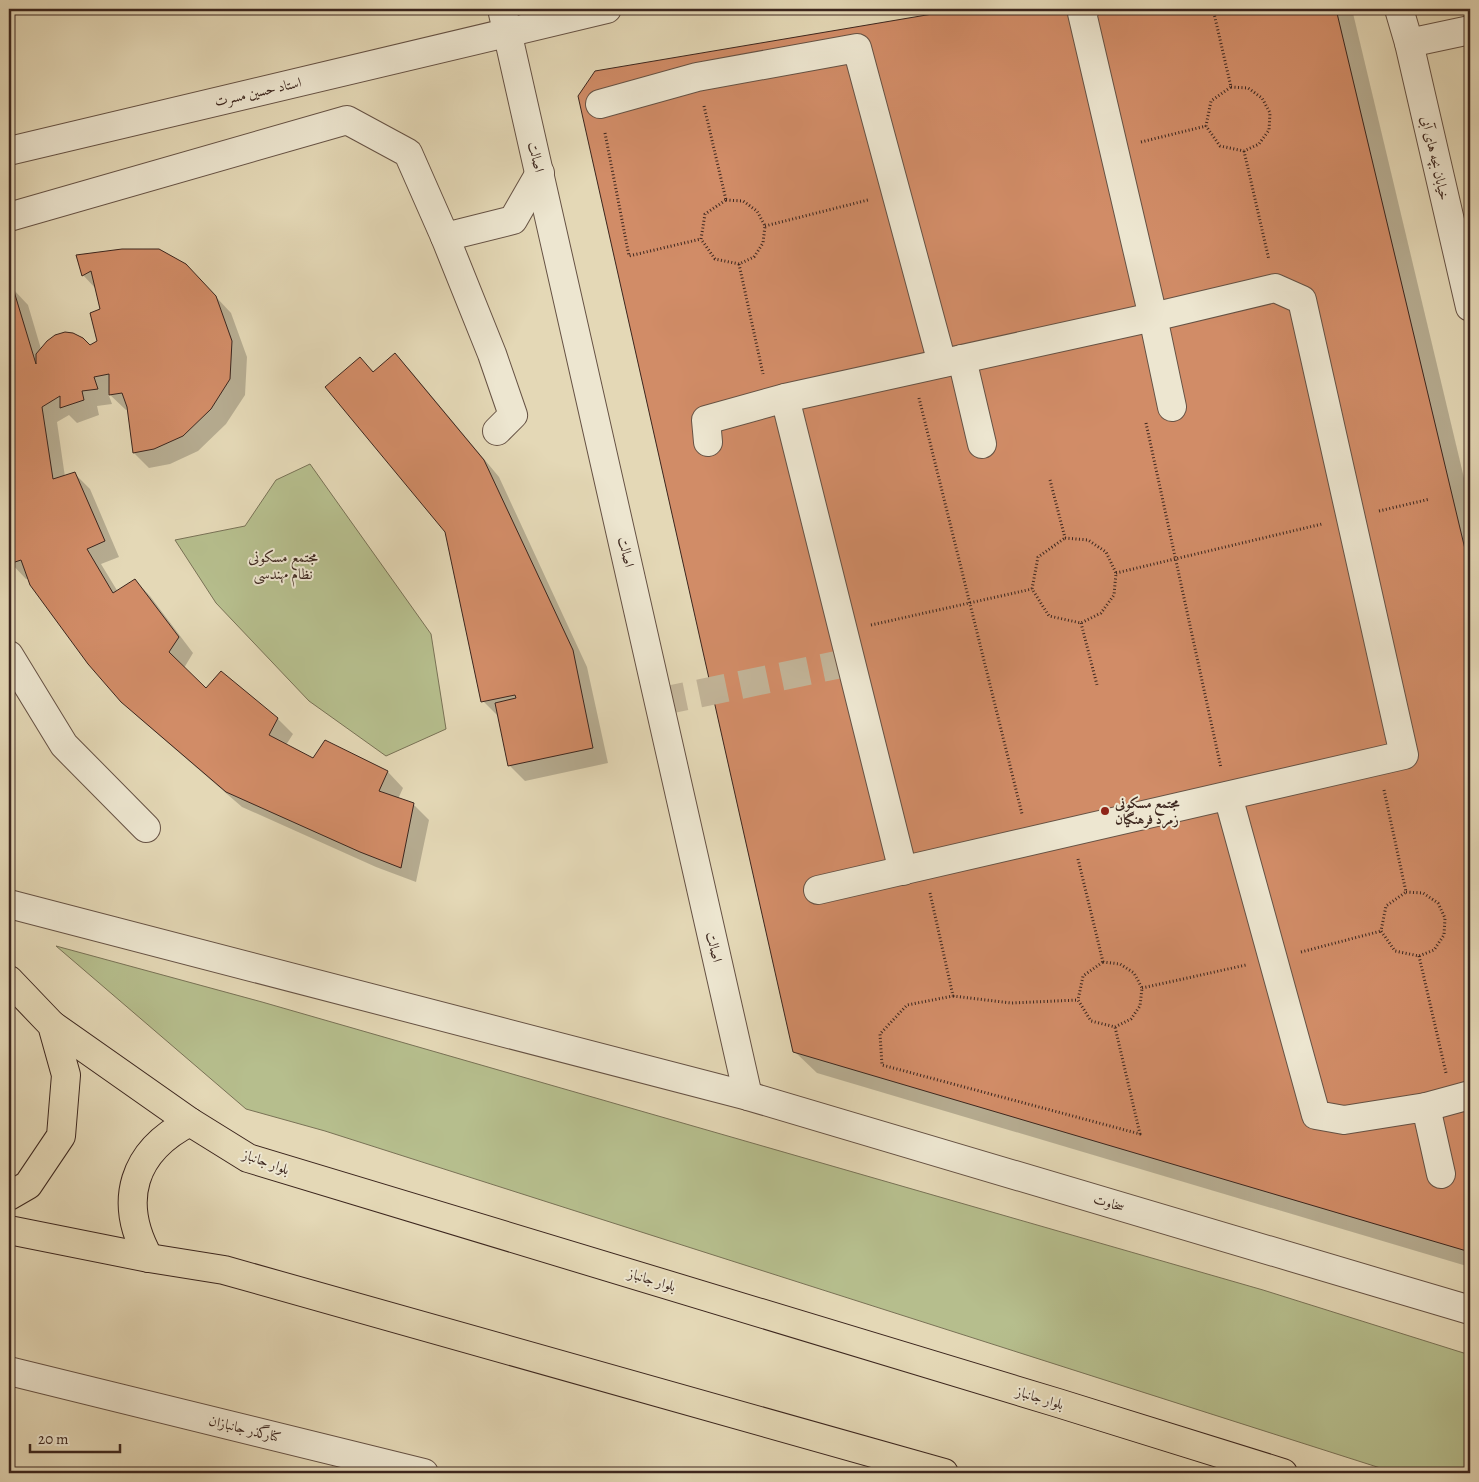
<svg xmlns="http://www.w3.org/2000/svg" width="1479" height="1482" viewBox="0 0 1479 1482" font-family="Alegreya,Amiri,serif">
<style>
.green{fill:#b6be8d;stroke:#797256}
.shadow{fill:#0003}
.building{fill:#d18c67;stroke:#3c261e}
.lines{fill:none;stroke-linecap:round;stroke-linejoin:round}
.minor-tunnel{stroke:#c2b498;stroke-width:28;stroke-dasharray:28 14;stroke-linecap:butt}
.minor-casing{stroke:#665244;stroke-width:30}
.major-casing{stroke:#3c261e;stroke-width:30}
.path{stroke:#3c261e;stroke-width:3;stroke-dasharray:1 2.5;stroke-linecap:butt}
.minor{stroke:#ede6d0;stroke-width:28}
.major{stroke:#e4d8b6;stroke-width:28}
.poi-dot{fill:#8f2418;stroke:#ede6d0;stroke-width:2}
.labels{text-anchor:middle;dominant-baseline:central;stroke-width:4;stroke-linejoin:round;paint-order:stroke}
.street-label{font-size:14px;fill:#3c261e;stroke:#ede6d0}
.poi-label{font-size:14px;font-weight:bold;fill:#3c261e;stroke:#ede6d0;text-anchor:start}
.neighbourhood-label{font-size:15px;fill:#3c261e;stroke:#ede6d0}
</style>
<rect width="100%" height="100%" fill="#e4d8b6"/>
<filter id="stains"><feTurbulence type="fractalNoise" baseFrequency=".004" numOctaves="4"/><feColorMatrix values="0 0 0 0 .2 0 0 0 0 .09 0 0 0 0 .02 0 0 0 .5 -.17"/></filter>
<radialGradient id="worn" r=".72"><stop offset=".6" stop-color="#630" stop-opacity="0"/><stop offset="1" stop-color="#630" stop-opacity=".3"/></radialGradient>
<g class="green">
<path d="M310,464L431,634L446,729L386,756L309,701L216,603L175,540L245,526L276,480Z"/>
<path d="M56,946L262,1002L1263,1290L1470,1355V1473H1396L325,1131L246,1109Z"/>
</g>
<g class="shadow">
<path d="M970,9H1352L1470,503V1267L817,1073L794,1051L596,72Z"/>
<path d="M78,256L201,281L231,313L247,357L245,395L226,424L198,451L170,464L149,468L134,453L129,409L126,410L108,393L112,404L97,406L99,415L77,423L69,415L57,422L65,477L75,474L90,489L119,557L101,564L118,592L135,580L150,596L193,653L184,668L206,690L221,672L278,719L293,734L286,745L313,759L326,742L388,772L403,788L398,799L413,804L429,820L416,882L376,867L242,807L138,717L122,701L29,578L26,579L9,561V292L13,289L28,305L41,349L90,347L99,341L101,310L96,289L83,275Z"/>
<path d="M395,354L410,370L499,477L587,667L608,763L525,781L509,765L499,717L483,701L446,531L360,359L374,372Z"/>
</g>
<g class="building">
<path d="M962,9H1336L1470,570V1252L793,1052L578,96L595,71Z"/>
<path d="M122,249H159L186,264L216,296L232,341L230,379L211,409L183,436L154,449L133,453L127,407L122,393L109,395V374L94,377L98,389L82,391L84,400L60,408V396L42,407L53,479L75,472L105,541L87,549L113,593L135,579L179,637L169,652L206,688L221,671L278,718L269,735L313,758L325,740L388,771L379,791L414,803L401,868L360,852L226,792L121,702L88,664L30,585L21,560L9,564V290L13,288L36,364V354L47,341L55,335L65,332L73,333L83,338L90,345L97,341L90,313L100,309L91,271L82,276L76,255Z"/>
<path d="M395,353L484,460L573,650L593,748L508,766L495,703L516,698L515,695L481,702L445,532L325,387L360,357L373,372Z"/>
</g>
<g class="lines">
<path class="minor-tunnel" d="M658,702L851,662"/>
<defs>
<g id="minor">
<path d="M502,9L748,1096"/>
<path d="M1085,9L1082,13L1153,317L1172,407"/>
<path d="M1399,9L1409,43L1470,307"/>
<path d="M1409,43L1470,30"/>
<path d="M600,104L697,77L857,48L942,363"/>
<path d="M9,151L607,9"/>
<path d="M9,217L347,120L408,153L445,237L513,220L540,173"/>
<path d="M445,237L492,354L513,415L497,431"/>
<path d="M962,359L982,444"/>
<path d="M785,398L903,871"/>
<path d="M708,442L706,420L785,398L1153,317L1275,288L1302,300L1404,755L818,890"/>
<path d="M9,655L64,745L146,828"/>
<path d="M1228,796L1316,1115L1344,1120L1426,1107L1441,1174"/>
<path d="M9,904L748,1096L1470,1310"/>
<path d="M1426,1107L1470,1095"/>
<path d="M9,1371L424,1473"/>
</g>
<g id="major">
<path d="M9,980L52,1025L66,1075L61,1136L28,1185L9,1196"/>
<path d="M52,1025L190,1122L248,1158L1058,1403L1283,1473"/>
<path d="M9,1230L149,1258L224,1270L944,1473"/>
<path d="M149,1258C117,1201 133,1151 190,1122"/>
</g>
</defs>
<use href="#minor" class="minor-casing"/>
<use href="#major" class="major-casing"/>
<g class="path">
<path d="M1213,9L1231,87"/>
<path d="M1231,87L1248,88L1262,98L1270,113L1269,130L1259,144L1244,151L1220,146L1206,126L1211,101Z"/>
<path d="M704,106L726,200"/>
<path d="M605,133L629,256L701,239"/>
<path d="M1141,142L1206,126"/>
<path d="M1244,151L1269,260"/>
<path d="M726,200L743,201L757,211L765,226L763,243L754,257L739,264L715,259L701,239L705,214Z"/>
<path d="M765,226L868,200"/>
<path d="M739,264L763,374"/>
<path d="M919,398L1022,814"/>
<path d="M1146,423L1221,768"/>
<path d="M1050,480L1065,538"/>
<path d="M1379,511L1430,499"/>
<path d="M1065,538L1088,540L1106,552L1116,573L1114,595L1101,613L1081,623L1049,616L1032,589L1038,557Z"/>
<path d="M1116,573L1322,524"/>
<path d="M1081,623L1097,685"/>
<path d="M871,625L1032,589"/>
<path d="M1384,790L1406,892"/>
<path d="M1078,859L1103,962"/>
<path d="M1406,892L1423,893L1438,903L1445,918L1444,935L1434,950L1419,956L1395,951L1381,931L1386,906Z"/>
<path d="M930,893L953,996L907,1005L880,1034L882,1065L1140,1134L1115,1027"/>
<path d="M1301,952L1381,931"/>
<path d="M1419,956L1446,1073"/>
<path d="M1103,962L1120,964L1134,973L1142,988L1140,1006L1131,1019L1115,1027L1091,1021L1078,1000L1083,976Z"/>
<path d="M1142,988L1246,965"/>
<path d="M953,996L1011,1003L1078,1000"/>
</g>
<use href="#minor" class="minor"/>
<use href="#major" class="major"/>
</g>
<circle class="poi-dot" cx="1105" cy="811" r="5"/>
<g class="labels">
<g class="street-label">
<text transform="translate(258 92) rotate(-13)">استاد حسین مسرت</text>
<text transform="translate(536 157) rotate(77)">اصالت</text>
<text transform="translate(1435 158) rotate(77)">خیابان بچه های آبی</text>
<text transform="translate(626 552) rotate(77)">اصالت</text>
<text transform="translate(714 947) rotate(77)">اصالت</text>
<text transform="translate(266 1162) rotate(20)">بلوار جانباز</text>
<text transform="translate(1109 1203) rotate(17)">سخاوت</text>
<text transform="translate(652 1280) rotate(17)">بلوار جانباز</text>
<text transform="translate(1040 1398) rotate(17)">بلوار جانباز</text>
<text transform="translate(245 1429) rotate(14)">کنارگذر جانبازان</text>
</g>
<g class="poi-label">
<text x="1115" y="803">مجتمع مسکونی<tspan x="1115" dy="16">زمرد فرهنگیان</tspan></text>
</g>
<g class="neighbourhood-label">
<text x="283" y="557">مجتمع مسکونی<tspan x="283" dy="17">نظام مهندسی</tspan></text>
</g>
</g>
<rect width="1479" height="1482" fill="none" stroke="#e4d8b6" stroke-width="30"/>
<rect x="10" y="10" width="1459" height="1462" fill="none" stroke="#3c261e" stroke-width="2.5"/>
<rect x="15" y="15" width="1449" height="1452" fill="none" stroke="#3c261e"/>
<path d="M30 1444v8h90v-8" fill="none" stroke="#3c261e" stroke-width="2.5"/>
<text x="38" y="1444" font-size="15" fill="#3c261e" stroke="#ede6d0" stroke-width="4" paint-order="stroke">20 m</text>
<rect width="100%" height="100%" filter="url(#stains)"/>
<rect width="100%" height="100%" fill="url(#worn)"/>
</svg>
